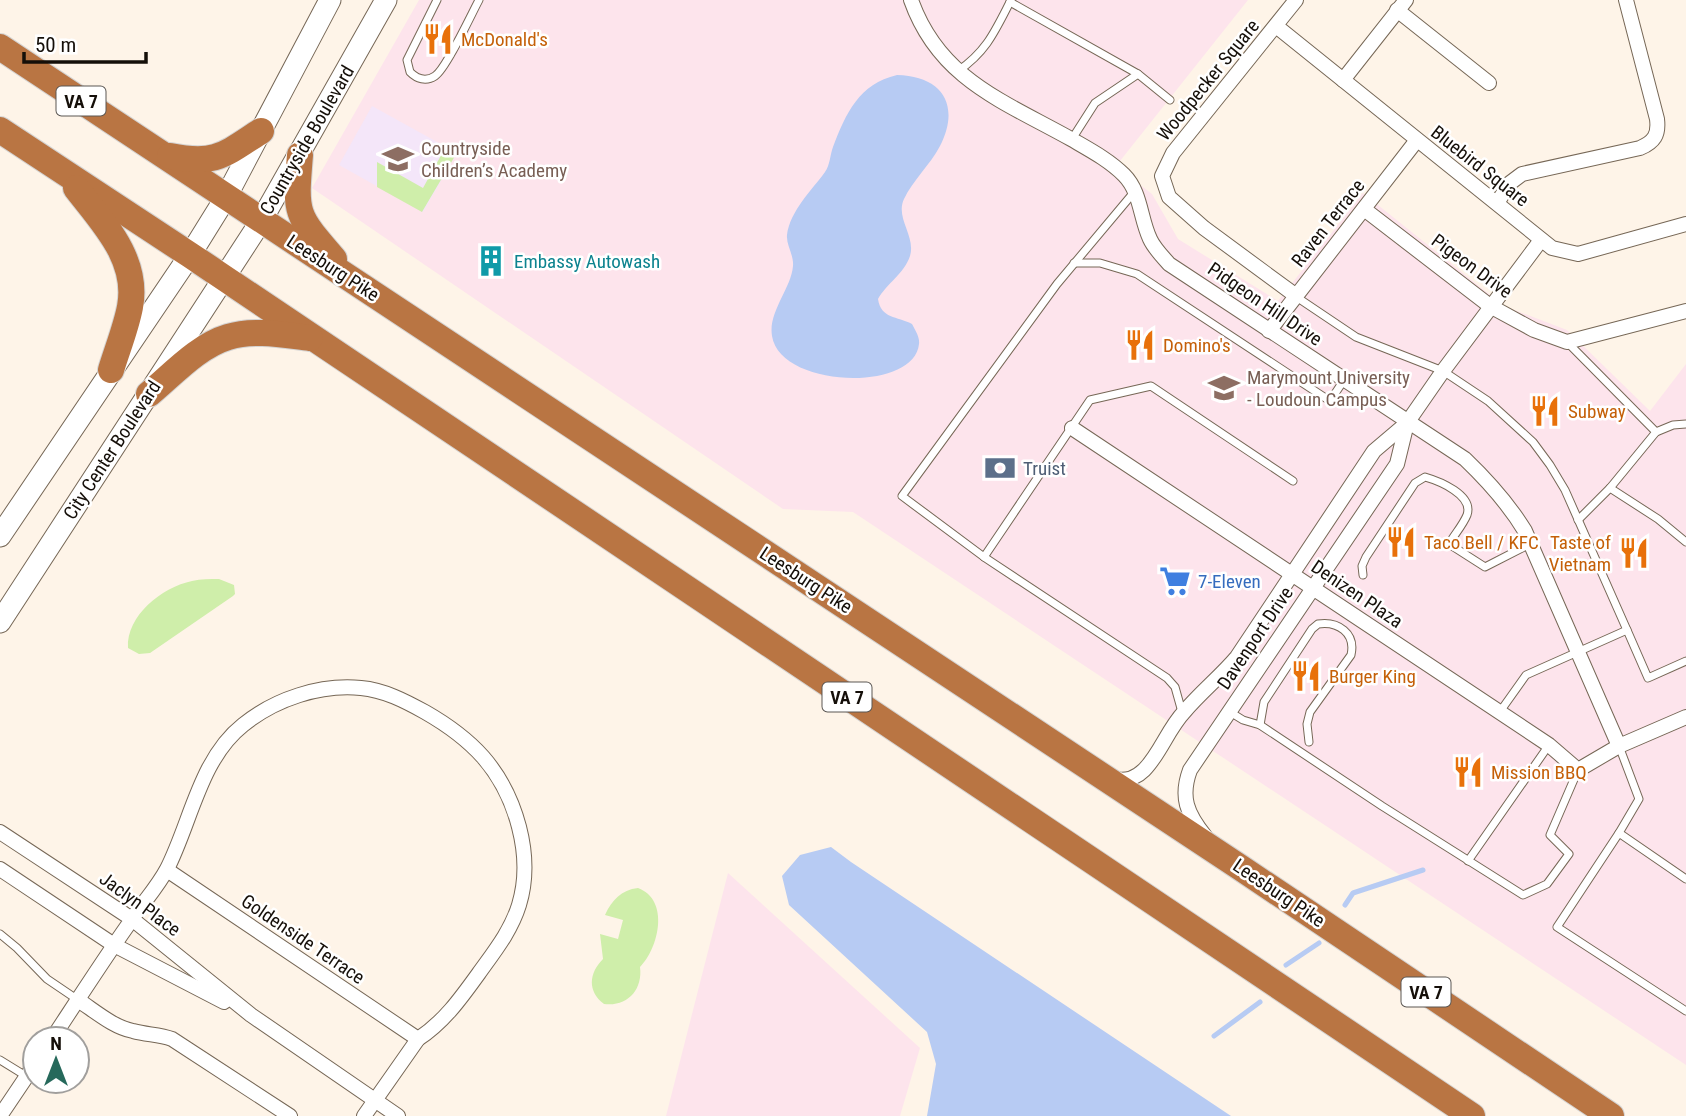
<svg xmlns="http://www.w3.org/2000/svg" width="1686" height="1116" viewBox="0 0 1686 1116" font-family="'Roboto Condensed',sans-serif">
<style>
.commercial{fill:#fde4ec}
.education{fill:#f4e6f9}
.green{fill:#cfeeaa}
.water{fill:#b7cbf3}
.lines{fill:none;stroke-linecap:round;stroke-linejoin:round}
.stream{stroke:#b7cbf3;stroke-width:5}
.lane-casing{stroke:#766756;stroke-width:9}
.street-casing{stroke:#766756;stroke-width:16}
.secondary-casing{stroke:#766756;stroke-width:23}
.highway-casing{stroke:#d5d4d3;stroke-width:28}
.lane{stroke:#fff;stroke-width:7}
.street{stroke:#fff;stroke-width:14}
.secondary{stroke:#fff;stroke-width:21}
.highway{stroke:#b97543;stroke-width:26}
.labels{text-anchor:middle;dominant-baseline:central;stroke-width:5;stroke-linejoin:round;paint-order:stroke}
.shield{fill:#fff;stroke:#5b5753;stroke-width:2}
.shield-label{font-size:18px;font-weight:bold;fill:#150f09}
.food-label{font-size:19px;fill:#c56008;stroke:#fff;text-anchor:start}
.street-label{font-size:19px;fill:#150f09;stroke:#fff}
.education-label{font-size:19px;fill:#785e54;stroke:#fff;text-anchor:start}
.culture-label{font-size:19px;fill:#0d838f;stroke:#fff;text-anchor:start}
.service-label{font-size:19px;fill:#4e5e75;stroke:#fff;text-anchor:start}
.shop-label{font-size:19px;fill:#366cbe;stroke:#fff;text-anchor:start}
</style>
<rect width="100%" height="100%" fill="#fef4e8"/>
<g class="commercial">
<path d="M419,0H1248L1116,166L1152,194L1178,239L1278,301L1363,193L1504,306L1567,330L1650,411L1686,364V1065L853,512L783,509L312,188Z"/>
<path d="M728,873L920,1048L900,1116H666Z"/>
</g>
<path class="education" d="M372,106L457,153L423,212L339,165Z"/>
<g class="green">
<path d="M444,150L455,156L422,212L377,187V162L423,188Z"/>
<path d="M219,579L234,585L235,594L233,596L150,653L139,654L128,648C126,616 162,587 192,581C201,579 210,579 219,579Z"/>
<path d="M638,888C670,900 659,948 640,967C643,990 627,1007 604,1004C587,991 589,973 603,959L600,934L618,939L623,920L605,915C612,900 621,890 638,888Z"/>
</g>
<g class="water">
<path d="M897,75C942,76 961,105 940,146C930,165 913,180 904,199C895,218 916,236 910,256C904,274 887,283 878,299C881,319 897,316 912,324C915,330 920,337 919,344C914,393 780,388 772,336C768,312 791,289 793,266C794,255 786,245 787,235C790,211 812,190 825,172C830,165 830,155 833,147C846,113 859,84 897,75Z"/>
<path d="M831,847L851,862L1231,1116H927L936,1064L927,1032L789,905L782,876L800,855Z"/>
</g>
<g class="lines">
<g class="stream">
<path d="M1345,905L1353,893L1423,870"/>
<path d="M1286,965L1319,943"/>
<path d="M1214,1036L1260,1002"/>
</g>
<defs>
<g id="lane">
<path d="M437,0L407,60L410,72C417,79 426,82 435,76C446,69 471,15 479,0"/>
<path d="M1010,2L1138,74L1170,100"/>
<path d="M958,71C987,51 995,31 1011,0"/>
<path d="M1072,139L1095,103L1138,74"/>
<path d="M1135,191L1057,284L902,496L984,557L1167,678L1175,687L1182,712"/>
<path d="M1074,263H1100L1137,274L1330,401L1344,380"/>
<path d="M1295,296L1356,337L1443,371L1488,401L1533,442L1550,465L1565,490L1627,630L1526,675L1499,713"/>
<path d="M1568,343L1656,432"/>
<path d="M1610,488L1658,519L1686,542"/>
<path d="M1578,520L1610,488L1656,432L1673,425L1686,424"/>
<path d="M984,557L1090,400L1151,386L1293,481"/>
<path d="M1363,575L1362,566L1366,557L1415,483L1425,477C1439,481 1474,495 1467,515C1463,525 1454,535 1449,544L1485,567L1530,544"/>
<path d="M1627,630L1648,678L1686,661"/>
<path d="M1230,712L1243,720L1260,725L1382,806L1523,895L1547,884L1569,854L1550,835L1578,770"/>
<path d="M1260,725L1264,702L1312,629L1318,624C1338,621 1356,633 1351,655L1310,712L1307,724L1309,742"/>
<path d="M1619,746L1639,799L1619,833L1686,879"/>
<path d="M1619,833L1557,927L1686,1011"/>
<path d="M1468,861L1549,745"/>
<path d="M0,934L17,948L47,979L78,1000"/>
<path d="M0,1060L26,1076"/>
</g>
<g id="street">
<path d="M911,0C939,79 1003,101 1071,139C1090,150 1109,160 1124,175C1141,192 1140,218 1150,239C1154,248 1162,256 1169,264L1465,459C1488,481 1508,503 1525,531L1619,746L1686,717"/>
<path d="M1397,10L1489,83"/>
<path d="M1276,26L1552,248L1578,254L1686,224"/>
<path d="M1343,80L1406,0"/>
<path d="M1497,203L1510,183L1522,174L1640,148C1654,142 1659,135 1657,119L1626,0"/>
<path d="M1364,209L1490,306L1534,330L1567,342L1686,311"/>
<path d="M1295,295L1204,228L1169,197L1162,176L1173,153L1296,0"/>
<path d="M1269,331L1417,140"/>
<path d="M1072,428L1549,745L1578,770L1619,746"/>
<path d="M1114,779C1126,781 1135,779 1144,770C1160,754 1168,729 1184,712C1201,692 1221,676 1237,657L1374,451L1407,423L1443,371L1541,240"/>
<path d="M0,832L132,919L251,1015L398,1116"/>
<path d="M1205,836C1187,814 1180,797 1190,770L1397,464L1407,423"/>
<path d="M0,869L114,945L224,1002"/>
<path d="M167,870L418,1039"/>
<path d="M78,1000C95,1011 113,1027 133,1031C147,1035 159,1034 172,1039L290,1116"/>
<path d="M52,1039C77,1001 102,962 128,925C140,906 157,888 167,869C191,822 200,759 243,725C275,699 320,684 361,688C384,690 405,701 425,712C446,724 467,739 483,757C516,795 534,856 519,905C511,931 494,952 479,973C461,998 444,1022 418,1039L364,1116"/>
<path d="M0,1116L35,1064"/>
</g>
<g id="secondary">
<path d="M0,536L190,255L226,197L330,0"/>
<path d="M0,622L261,221L386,0"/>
</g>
<g id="highway">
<path d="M0,47L1241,868L1611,1116"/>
<path d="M0,130L190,255L1472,1116"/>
<path d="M300,155C295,214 295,214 334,259"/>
<path d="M170,156C216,165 224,155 261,131"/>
<path d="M76,188C103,223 139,259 130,307C126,328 117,350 111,370"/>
<path d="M149,394C173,374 198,346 228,337C254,329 284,335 310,338"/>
</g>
</defs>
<use href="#lane" class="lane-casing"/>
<use href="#street" class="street-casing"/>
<use href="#secondary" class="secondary-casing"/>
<use href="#highway" class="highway-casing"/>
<use href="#lane" class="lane"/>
<use href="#street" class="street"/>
<use href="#secondary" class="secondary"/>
<use href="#highway" class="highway"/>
</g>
<defs>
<symbol id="restaurant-bare" viewBox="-9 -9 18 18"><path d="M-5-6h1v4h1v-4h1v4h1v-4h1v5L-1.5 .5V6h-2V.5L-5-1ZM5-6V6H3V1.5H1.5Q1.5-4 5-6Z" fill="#e8710a" stroke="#fff" stroke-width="2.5" paint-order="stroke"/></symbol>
<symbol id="school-bare" viewBox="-9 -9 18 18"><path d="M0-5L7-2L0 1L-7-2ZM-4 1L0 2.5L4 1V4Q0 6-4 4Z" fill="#8d6e63" stroke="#fff" stroke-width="2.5" paint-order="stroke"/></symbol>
<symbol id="building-bare" viewBox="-9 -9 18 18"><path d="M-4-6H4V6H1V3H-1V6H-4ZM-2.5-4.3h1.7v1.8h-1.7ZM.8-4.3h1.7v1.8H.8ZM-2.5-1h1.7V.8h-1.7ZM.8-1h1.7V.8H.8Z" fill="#0f9aa8" stroke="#fff" stroke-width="2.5" paint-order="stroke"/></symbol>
<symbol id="university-bare" viewBox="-9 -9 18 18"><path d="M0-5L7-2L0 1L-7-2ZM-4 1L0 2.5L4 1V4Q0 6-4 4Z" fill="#8d6e63" stroke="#fff" stroke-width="2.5" paint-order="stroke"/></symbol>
<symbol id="bank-bare" viewBox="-9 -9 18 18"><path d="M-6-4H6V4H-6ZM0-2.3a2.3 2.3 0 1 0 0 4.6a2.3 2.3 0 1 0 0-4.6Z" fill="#5c6f8a" stroke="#fff" stroke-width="2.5" paint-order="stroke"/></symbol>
<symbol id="supermarket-bare" viewBox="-9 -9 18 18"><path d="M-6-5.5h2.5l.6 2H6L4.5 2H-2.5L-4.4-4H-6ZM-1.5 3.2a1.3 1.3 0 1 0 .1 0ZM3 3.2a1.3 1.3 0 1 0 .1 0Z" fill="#3f7fe0" stroke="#fff" stroke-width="2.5" paint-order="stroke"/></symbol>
</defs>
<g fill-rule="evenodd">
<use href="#restaurant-bare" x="416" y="17" width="44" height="44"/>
<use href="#school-bare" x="376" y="137" width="44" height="44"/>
<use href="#building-bare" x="469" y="239" width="44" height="44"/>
<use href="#restaurant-bare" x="1118" y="323" width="44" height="44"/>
<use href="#university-bare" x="1202" y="366" width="44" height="44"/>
<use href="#restaurant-bare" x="1523" y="389" width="44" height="44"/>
<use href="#bank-bare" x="978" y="446" width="44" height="44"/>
<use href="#restaurant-bare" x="1379" y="520" width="44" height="44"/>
<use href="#restaurant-bare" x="1612" y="531" width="44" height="44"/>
<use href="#supermarket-bare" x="1153" y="559" width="44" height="44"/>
<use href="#restaurant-bare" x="1284" y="654" width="44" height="44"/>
<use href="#restaurant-bare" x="1446" y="750" width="44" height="44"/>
</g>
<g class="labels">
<g class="shield">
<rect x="56.5" y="86.5" width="49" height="29" rx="5"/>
<rect x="822.5" y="682.5" width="49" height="29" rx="5"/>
<rect x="1401.5" y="977.5" width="49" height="29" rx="5"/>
</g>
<g class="shield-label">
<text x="81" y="101">VA 7</text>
<text x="847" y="697">VA 7</text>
<text x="1426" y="992">VA 7</text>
</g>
<g class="food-label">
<text x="461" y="39">McDonald's</text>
<text x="1163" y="345">Domino's</text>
<text x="1568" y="411">Subway</text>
<text x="1424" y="542">Taco Bell / KFC</text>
<text x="1611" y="542" text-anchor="end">Taste of<tspan x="1611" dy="22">Vietnam</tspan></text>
<text x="1329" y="676">Burger King</text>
<text x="1491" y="772">Mission BBQ</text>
</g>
<g class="street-label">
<text transform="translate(1208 80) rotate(-51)">Woodpecker Square</text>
<text transform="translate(307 140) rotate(-60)">Countryside Boulevard</text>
<text transform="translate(1480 166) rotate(38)">Bluebird Square</text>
<text transform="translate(1328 223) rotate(-52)">Raven Terrace</text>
<text transform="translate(1472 266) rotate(36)">Pigeon Drive</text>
<text transform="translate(333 268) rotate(33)">Leesburg Pike</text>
<text transform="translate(1265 304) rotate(34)">Pidgeon Hill Drive</text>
<text transform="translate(112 450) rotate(-57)">City Center Boulevard</text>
<text transform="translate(806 580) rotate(33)">Leesburg Pike</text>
<text transform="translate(1357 594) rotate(34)">Denizen Plaza</text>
<text transform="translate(1255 638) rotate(-56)">Davenport Drive</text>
<text transform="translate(1279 893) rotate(34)">Leesburg Pike</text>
<text transform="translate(140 904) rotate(36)">Jaclyn Place</text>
<text transform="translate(303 939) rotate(34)">Goldenside Terrace</text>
</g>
<g class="education-label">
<text x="421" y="148">Countryside<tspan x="421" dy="22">Children’s Academy</tspan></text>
<text x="1247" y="377">Marymount University<tspan x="1247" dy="22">- Loudoun Campus</tspan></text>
</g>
<g class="culture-label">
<text x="514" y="261">Embassy Autowash</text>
</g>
<g class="service-label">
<text x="1023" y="468">Truist</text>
</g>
<g class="shop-label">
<text x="1198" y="581">7-Eleven</text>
</g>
</g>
<g transform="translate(56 1060)"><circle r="33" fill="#ffffff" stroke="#a19f9d" stroke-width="2"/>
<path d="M0-5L12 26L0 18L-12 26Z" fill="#26695b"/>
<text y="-10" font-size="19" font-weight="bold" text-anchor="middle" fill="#150f09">N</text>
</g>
<path d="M24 52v10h122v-10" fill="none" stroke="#150f09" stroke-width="3.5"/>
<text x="35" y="52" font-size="21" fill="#150f09" stroke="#ffffff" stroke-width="5" paint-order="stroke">50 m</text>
</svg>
